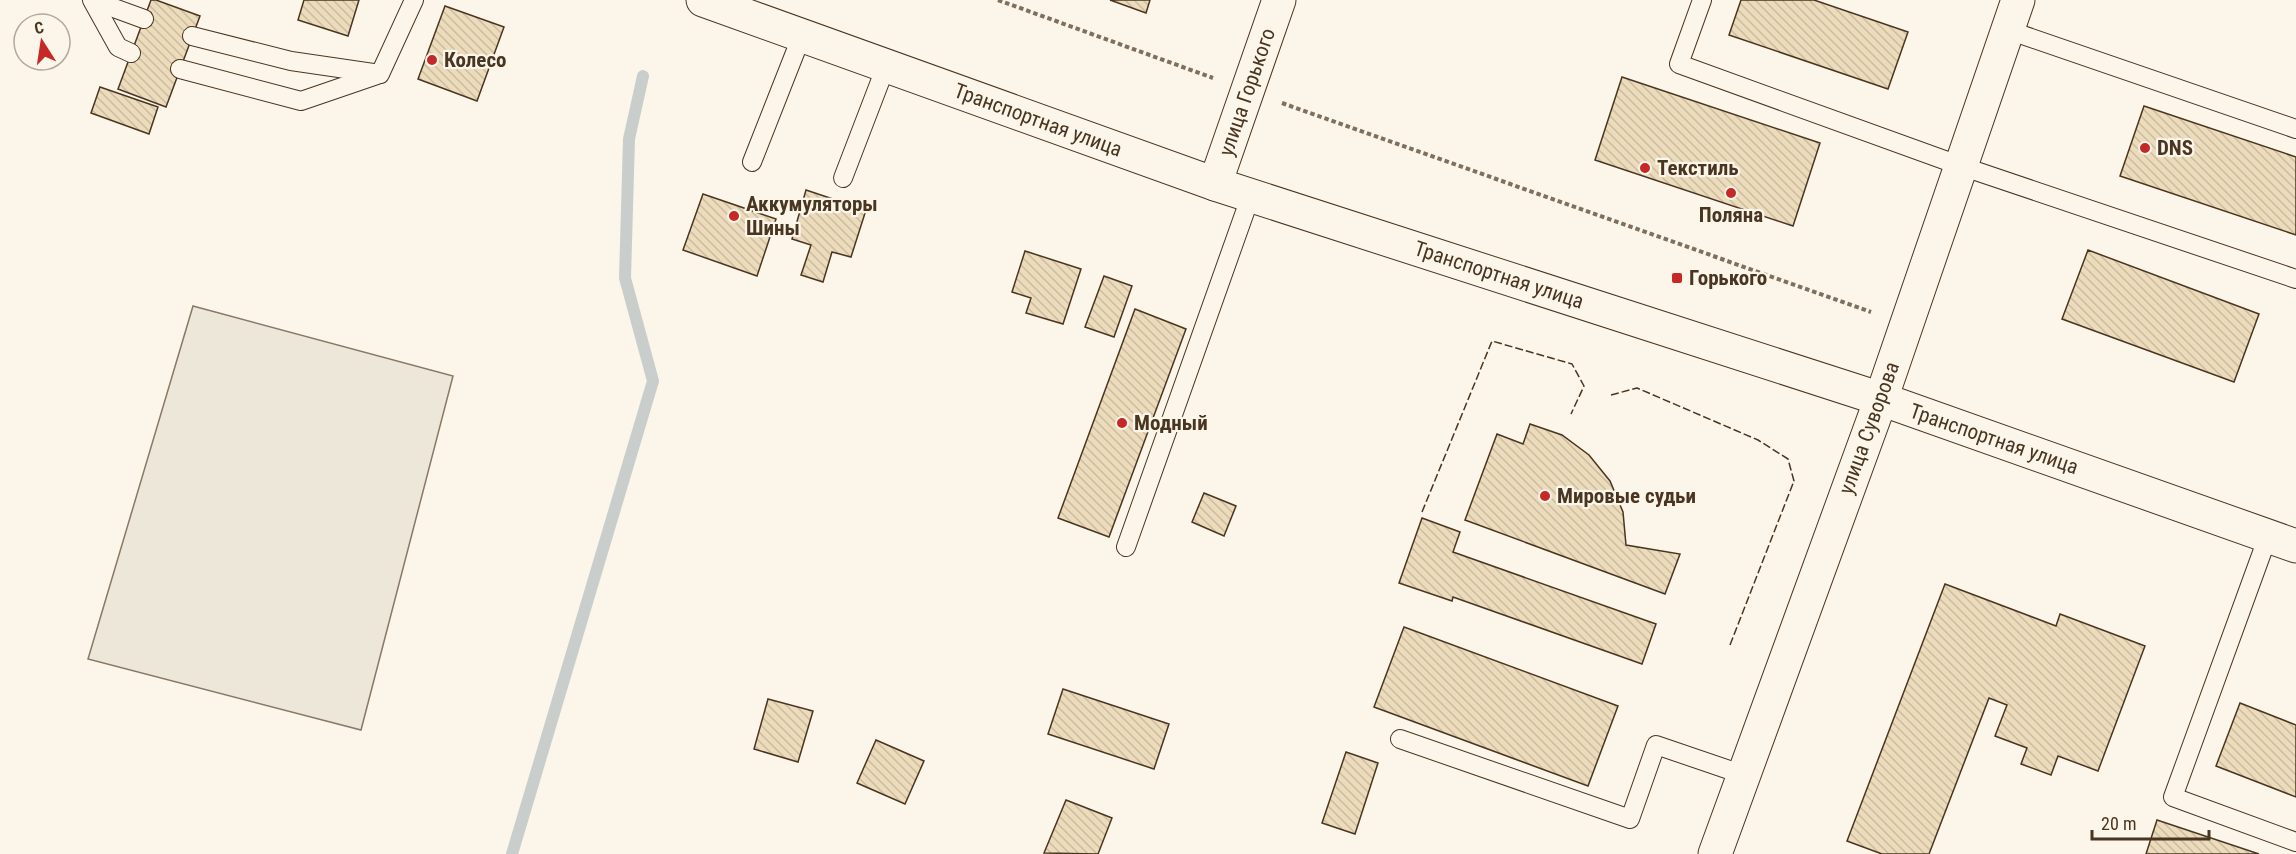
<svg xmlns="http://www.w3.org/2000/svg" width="2296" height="854" viewBox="0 0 2296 854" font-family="'Roboto Condensed',sans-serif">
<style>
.parking{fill:#ede7d9;stroke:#887966;stroke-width:1.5}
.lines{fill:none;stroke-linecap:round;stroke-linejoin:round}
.stream{stroke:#c9cecd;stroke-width:12}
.building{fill:url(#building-back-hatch);stroke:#4a3520;stroke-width:1.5}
.service-casing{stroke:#4a3520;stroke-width:20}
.minor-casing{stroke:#4a3520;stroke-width:35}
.tertiary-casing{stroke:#4a3520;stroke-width:35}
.secondary-casing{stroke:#4a3520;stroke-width:35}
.path{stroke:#7f6f5c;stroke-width:4;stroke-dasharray:4.5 3;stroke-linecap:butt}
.service{stroke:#fbf6e9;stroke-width:18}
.minor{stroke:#fbf6e9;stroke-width:33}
.tertiary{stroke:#fbf6e9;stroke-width:33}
.secondary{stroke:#fbf6e9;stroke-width:33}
.fence{stroke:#4a3520;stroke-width:1.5;stroke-dasharray:8 3;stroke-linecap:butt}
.poi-dot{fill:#c62828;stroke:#fbf6e9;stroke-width:2}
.labels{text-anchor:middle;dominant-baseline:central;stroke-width:4.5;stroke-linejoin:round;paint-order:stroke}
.poi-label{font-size:21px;font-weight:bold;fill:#4a3520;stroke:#fbf6e9;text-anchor:start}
.street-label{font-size:21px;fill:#4a3520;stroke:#fbf6e9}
</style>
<defs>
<pattern id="building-back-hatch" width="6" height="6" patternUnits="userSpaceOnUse" patternTransform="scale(1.5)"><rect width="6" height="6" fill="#ecdcbc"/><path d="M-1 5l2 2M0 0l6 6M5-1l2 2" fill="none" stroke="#ccbda1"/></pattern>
</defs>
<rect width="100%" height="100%" fill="#fbf6e9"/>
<path class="parking" d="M193,306L453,376L361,730L88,659Z"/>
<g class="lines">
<path class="stream" d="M512,854L653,381L625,278L629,139L643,76"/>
</g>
<g class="building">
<path d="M151,0H156L200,16L166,107L118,89Z"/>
<path d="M304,0H359L348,36L298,20Z"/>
<path d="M1110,0H1150L1146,13Z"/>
<path d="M1741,0H1814L1908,32L1888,89L1729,35Z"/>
<path d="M445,6L504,27L477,101L418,79Z"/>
<path d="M1622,77L1820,143L1793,226L1595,160Z"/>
<path d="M100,87L158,107L149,134L91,113Z"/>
<path d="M2144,106L2296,157V235L2120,176Z"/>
<path d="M806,190L866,210L851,257L832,252L823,282L801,275L811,245L792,239Z"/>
<path d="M703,194L776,219L757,276L683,250Z"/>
<path d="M2088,250L2259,314L2234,382L2062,319Z"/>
<path d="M1025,251L1081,269L1063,324L1026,313L1031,298L1012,292Z"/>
<path d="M1104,276L1132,286L1114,337L1085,327Z"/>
<path d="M1135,309L1186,329L1109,537L1058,518Z"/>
<path d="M1530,424L1562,435L1589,455L1610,481L1623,512L1626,545L1680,554L1665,594L1465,520L1497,434L1523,444Z"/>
<path d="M1204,493L1236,506L1224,536L1192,522Z"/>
<path d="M1422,518L1460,532L1453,552L1656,624L1642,664L1453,597L1452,601L1399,583Z"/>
<path d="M1945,584L2056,626L2060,614L2145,646L2098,771L2058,756L2051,775L2021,764L2027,748L1995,736L2007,705L1989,698L1929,854H1882L1847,841Z"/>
<path d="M1404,627L1618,706L1588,786L1374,707Z"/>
<path d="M1063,689L1169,724L1154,769L1048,734Z"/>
<path d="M768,699L813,711L798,762L754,749Z"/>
<path d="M2240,703L2296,725V797L2216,766Z"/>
<path d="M876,740L924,761L905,804L857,783Z"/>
<path d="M1346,752L1378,763L1355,834L1322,823Z"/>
<path d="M1066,800L1112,818L1098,854L1044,853Z"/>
<path d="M2157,820L2259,854H2146Z"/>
</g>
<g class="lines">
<defs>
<g id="service">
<path d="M92,0L144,19"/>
<path d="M1702,0L1679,64L1961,166L2296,279"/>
<path d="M93,2L118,47L131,53"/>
<path d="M2008,30L2296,129"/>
<path d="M192,36L291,61L380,74L414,0"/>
<path d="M180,69L301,101L377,75"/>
<path d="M752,162L802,35"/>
<path d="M843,178L886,66"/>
<path d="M2268,536L2173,797L2296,842"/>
<path d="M1126,547L1251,195"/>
<path d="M1400,739L1630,819L1656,745L1744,775"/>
</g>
<g id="minor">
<path d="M1215,184L1279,0"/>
<path d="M1881,399L2296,546"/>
</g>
<path id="tertiary" d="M703,0L1215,184L1881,399"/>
<path id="secondary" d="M1715,854L1881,399L2018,0"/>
</defs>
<use href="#service" class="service-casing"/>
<use href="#minor" class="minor-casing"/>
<use href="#tertiary" class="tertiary-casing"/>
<use href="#secondary" class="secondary-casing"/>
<g class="path">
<path d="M998,0L1213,78"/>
<path d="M1282,103L1871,312"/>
</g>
<use href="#service" class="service"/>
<use href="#minor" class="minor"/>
<use href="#tertiary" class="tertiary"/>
<use href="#secondary" class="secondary"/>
<g class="fence">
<path d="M1611,395L1637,388L1758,440L1788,459L1794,481L1730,645"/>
<path d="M1422,512L1492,341L1572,364L1584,386L1571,414"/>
</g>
</g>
<g class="poi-dot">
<circle cx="432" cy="60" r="6"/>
<circle cx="2145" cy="148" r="6"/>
<circle cx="1645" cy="168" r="6"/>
<circle cx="1731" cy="193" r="6"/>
<circle cx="734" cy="216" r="6"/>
<rect x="1671" y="272" width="12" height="12" rx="3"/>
<circle cx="1122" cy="423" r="6"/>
<circle cx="1545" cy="496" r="6"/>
</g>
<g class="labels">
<g class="poi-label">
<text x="444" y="60">Колесо</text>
<text x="2157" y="148">DNS</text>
<text x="1657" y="168">Текстиль</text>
<text x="746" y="204">Аккумуляторы<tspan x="746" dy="24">Шины</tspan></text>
<text x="1731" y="215" text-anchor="middle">Поляна</text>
<text x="1689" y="278">Горького</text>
<text x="1134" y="423">Модный</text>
<text x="1557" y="496">Мировые судьи</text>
</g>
<g class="street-label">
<text transform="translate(1247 92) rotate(-71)">улица Горького</text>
<text transform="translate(1038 120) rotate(20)">Транспортная улица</text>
<text transform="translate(1499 275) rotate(18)">Транспортная улица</text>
<text transform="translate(1869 428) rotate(-70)">улица Суворова</text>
<text transform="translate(1994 439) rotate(19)">Транспортная улица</text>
</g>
</g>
<g transform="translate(42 42) rotate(348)"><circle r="28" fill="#fbf6e9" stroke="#b4a999" stroke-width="1.5"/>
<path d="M0-4.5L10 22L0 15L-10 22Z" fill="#c62828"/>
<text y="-9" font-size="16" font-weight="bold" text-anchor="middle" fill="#4a3520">С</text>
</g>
<path d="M2092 830v9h117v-9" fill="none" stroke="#4a3520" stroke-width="3"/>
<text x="2101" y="830" font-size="18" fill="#4a3520" stroke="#fbf6e9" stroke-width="4.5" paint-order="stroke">20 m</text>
</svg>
